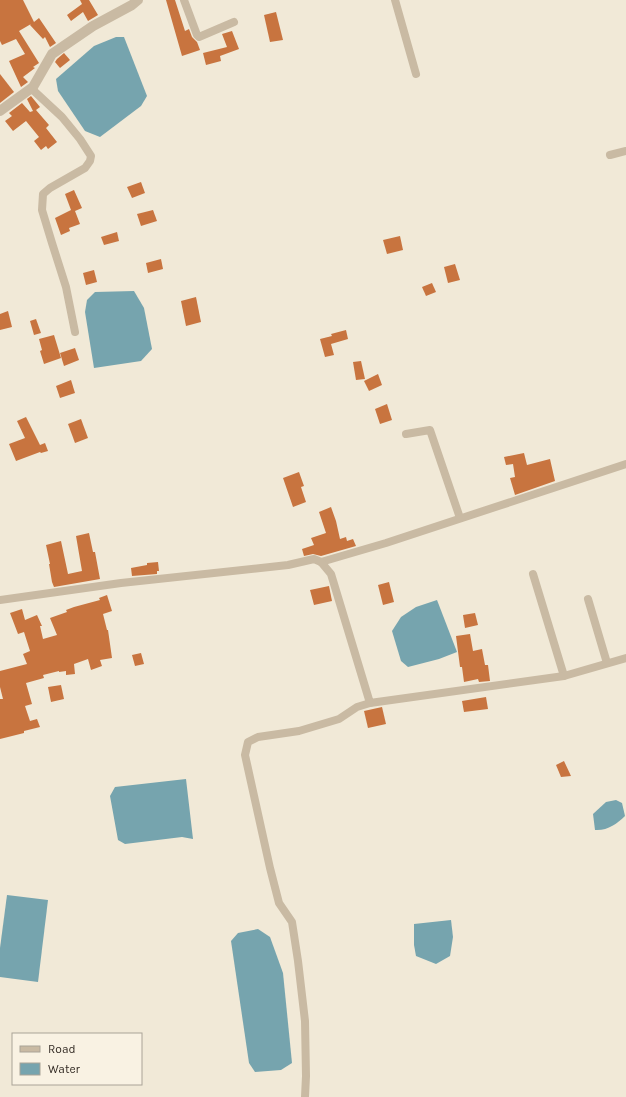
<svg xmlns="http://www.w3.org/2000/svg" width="626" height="1097" viewBox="0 0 626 1097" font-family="Karla,sans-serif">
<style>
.water{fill:#76a4ae}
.building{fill:#c8743f}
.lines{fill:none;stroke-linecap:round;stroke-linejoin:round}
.minor{stroke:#c9baa3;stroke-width:8}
.tertiary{stroke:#c9baa3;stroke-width:10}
</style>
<rect width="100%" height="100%" fill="#f1e9d7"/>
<g class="water">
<path d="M116,37H124L147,96L141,106L100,137L85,131L58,91L56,79L94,46Z"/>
<path d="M134,291L144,308L152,349L141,361L94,368L85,312L87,300L95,292Z"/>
<path d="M437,600L457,652L439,659L408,667L401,661L392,631L401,617L416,607Z"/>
<path d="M186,779L193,839L182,837L125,844L118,840L110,796L115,787Z"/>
<path d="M616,800L622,803L625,816C617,824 607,831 595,830L593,814L606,802Z"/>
<path d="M7,895L48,900L38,982L0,977V948Z"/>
<path d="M451,920L453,937L450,956L436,964L416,956L414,945V924Z"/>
<path d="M258,929L270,937L283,973L292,1063L281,1070L255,1072L249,1063L231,941L238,933Z"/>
</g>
<g class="building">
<path d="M0,0H23L34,22L39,18L56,43L50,47L45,37L43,39L30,25L31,24L19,31L39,63L33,67L35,68L23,77L28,82L21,87L9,61L25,54L16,39L2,45L0,41Z"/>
<path d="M80,0H89L98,15L88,21L83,12L71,21L67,15L82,4Z"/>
<path d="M166,0H175L185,31L189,29L192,37L197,42L200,50L182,56Z"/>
<path d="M276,12L283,40L270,42L264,15Z"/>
<path d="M232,31L239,49L220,56L221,61L206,65L203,53L227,47L222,34Z"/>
<path d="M64,53L70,60L60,68L55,62L57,59Z"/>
<path d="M0,74L14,92L0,103Z"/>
<path d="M31,96L40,107L36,110L49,125L46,128L57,142L48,149L46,146L41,150L34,141L39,137L26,121L13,131L5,121L12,116L9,113L22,103L30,112L33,111L27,99Z"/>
<path d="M141,182L145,193L132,198L127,187Z"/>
<path d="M74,190L82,208L75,211L80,224L69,228L70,231L61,235L55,218L71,210L65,194Z"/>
<path d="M153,210L157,221L141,226L137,214Z"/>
<path d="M117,232L119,241L104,245L101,237Z"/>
<path d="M400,236L403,250L387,254L383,240Z"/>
<path d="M161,259L163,269L148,273L146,263Z"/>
<path d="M455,264L460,280L448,283L444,267Z"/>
<path d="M94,270L97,282L86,285L83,273Z"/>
<path d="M432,283L436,292L426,296L422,287Z"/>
<path d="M196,297L201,322L186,326L181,301Z"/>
<path d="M8,311L12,327L0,330V314Z"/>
<path d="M36,319L41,333L34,335L30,321Z"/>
<path d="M346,330L348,339L331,344L334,355L325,357L320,339L332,336L331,334Z"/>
<path d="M54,335L61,358L44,364L40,351L42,350L39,339Z"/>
<path d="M75,348L79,360L64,366L60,353Z"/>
<path d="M361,361L365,379L356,380L353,362Z"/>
<path d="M378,374L382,385L369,391L364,381Z"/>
<path d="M71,380L75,393L60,398L56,386Z"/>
<path d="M387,404L392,420L380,424L375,409Z"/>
<path d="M26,417L40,445L45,443L48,451L41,453L40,452L16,461L9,444L25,438L17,421Z"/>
<path d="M81,419L88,438L75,443L68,424Z"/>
<path d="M524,453L527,465L550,459L555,481L515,495L510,478L515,477L513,464L506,465L504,457Z"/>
<path d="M299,472L304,486L301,487L306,502L293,507L283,478Z"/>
<path d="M331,507L336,521L340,539L346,537L347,541L353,539L356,546L321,556L313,554L304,556L302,549L314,545L311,538L326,533L319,512Z"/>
<path d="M89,533L93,552H95L100,579L54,587L52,582L49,564H50L46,545L61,541L68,574L82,571L76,536Z"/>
<path d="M158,562L159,571H157V574L132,576L131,568L147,565V563Z"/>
<path d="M389,582L394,602L383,605L378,585Z"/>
<path d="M329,586L332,601L314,605L310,590Z"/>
<path d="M107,595L112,611L103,614L107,630H108L112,658L100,660L102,666L91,670L88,659L74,664L75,674L66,675V671L59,672V671L43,675L44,678L26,683L32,704L25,706L30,721L37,719L40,727L24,731V733L0,739V699H3L0,687V671L27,664L23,654L30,651L24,632L18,634L10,613L22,609L25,620L37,615L42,626H40L43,639L57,635L50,618L67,612L66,610L74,607L100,600L99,598Z"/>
<path d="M475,613L478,625L465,628L463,615Z"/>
<path d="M470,634L473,651L482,649L485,665H488L490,681L479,682L478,679L464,682L462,667H460L456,636Z"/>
<path d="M141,653L144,664L135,666L132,655Z"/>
<path d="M61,685L64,699L51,702L48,687Z"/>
<path d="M486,697L488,709L464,712L462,701Z"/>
<path d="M382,707L386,724L368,728L364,711Z"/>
<path d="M564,761L571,776L561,777L556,765Z"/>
</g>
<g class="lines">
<g class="minor">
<path d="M184,0L197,35L199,37L234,22"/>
<path d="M395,0L416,74"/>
<path d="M33,87L34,91L62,117L80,139L91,156L90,161L85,168L50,188L43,194L42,210L52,243L66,287L75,332"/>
<path d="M610,155L626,151"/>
<path d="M406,434L430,430L460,518"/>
<path d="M321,562L386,543L626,464"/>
<path d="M533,574L564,676"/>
<path d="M588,599L607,663"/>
<path d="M0,600L121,583L288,565L314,559L321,562L331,574L370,703L564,676L626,658"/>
<path d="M305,1097L306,1076L305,1021L298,961L292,922L279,903L270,868L245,755L248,742L258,737L299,731L339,719L357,707L370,703"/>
</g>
<path class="tertiary" d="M0,111L33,87L52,54L93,26L132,5L138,0"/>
</g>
<rect x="12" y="1033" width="130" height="52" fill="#f9f2e3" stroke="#aaa397"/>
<rect x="20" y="1046" width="20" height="6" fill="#c9baa3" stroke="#aaa397"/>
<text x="48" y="1053" font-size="12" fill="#342c25">Road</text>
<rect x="20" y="1063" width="20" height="12" fill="#76a4ae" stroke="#aaa397"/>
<text x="48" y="1073" font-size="12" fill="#342c25">Water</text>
</svg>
